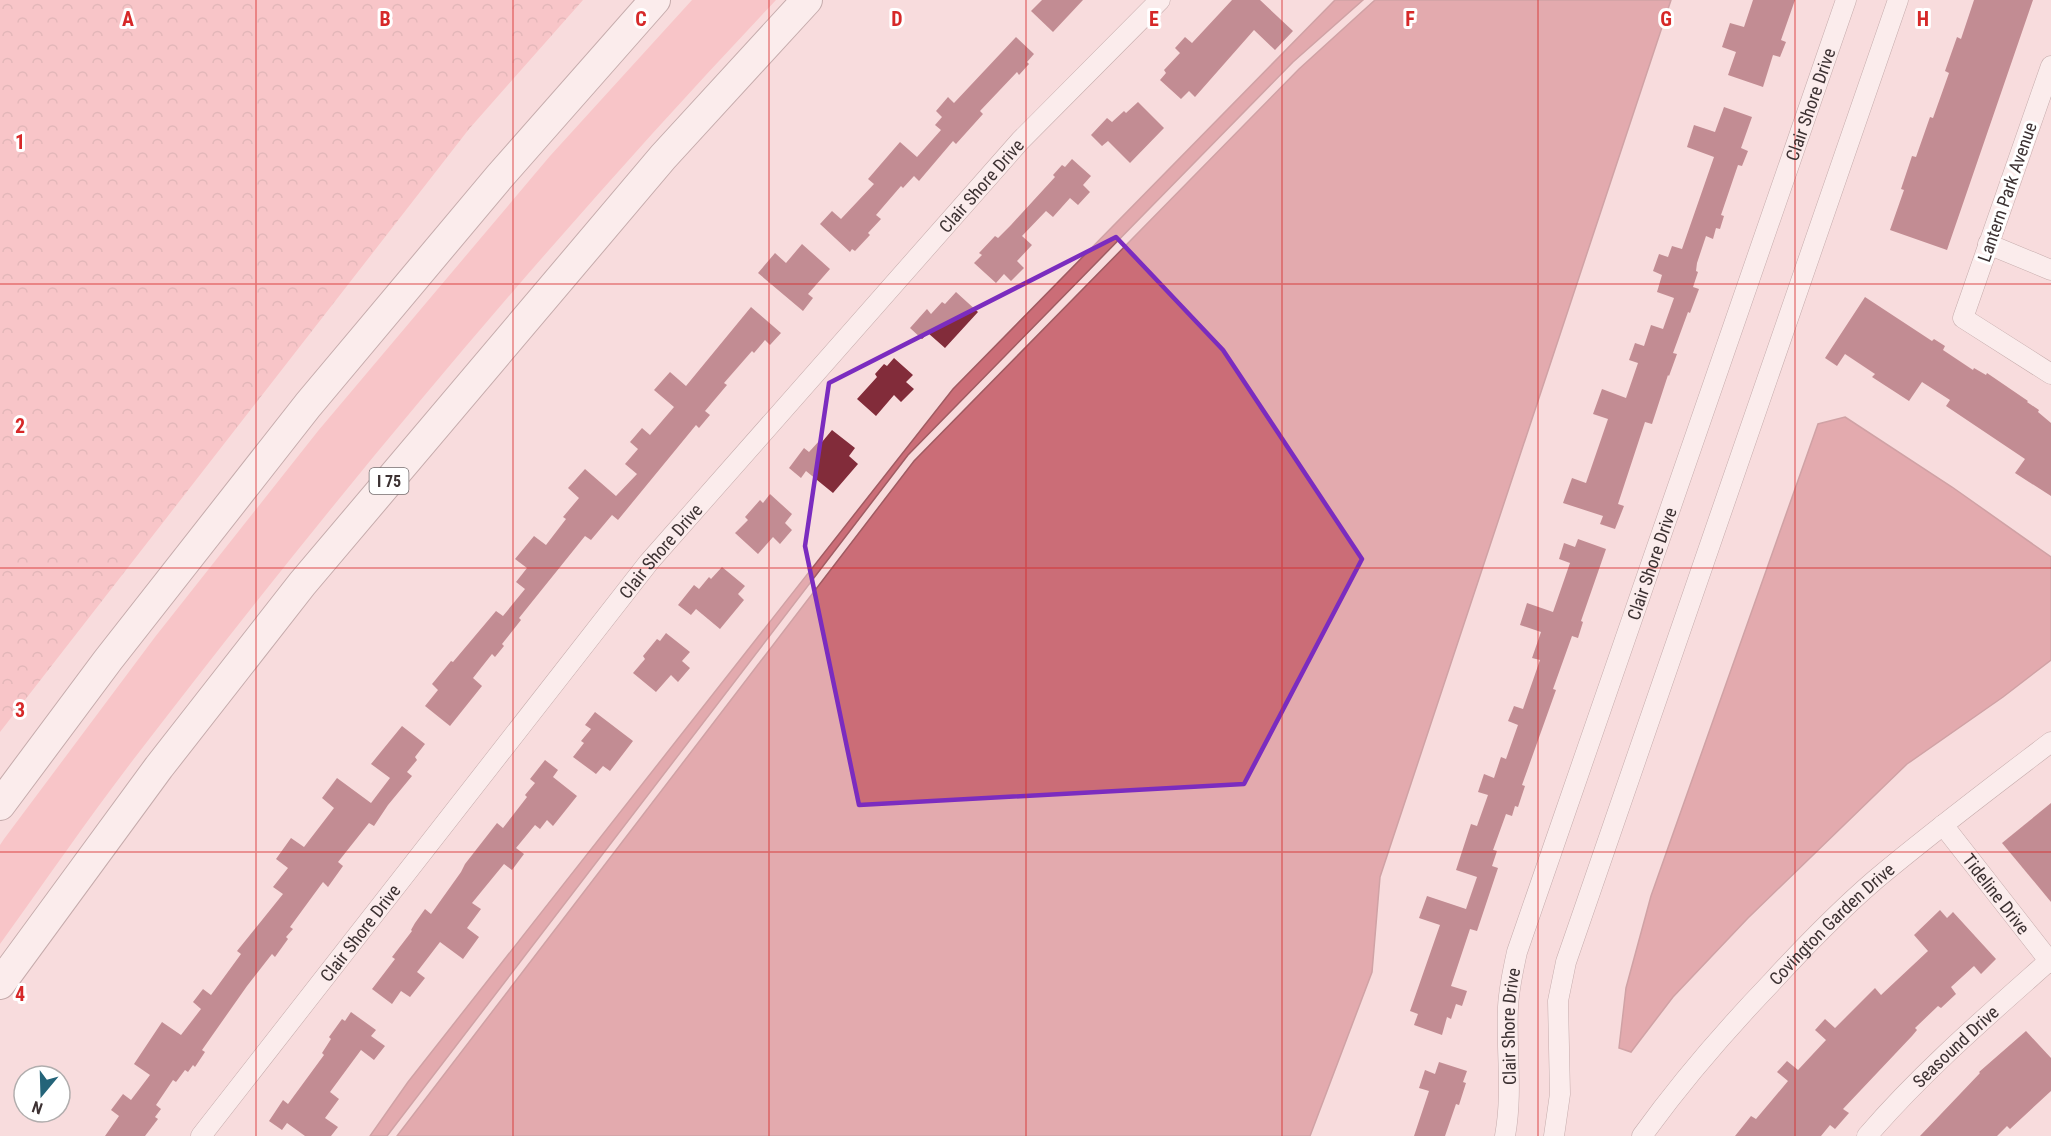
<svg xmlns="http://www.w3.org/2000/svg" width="2051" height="1136" viewBox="0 0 2051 1136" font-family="'Roboto Condensed',sans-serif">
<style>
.grass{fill:#f8a9af}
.forest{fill:url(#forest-crowns)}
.water{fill:#cb6d77;stroke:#a05b62;stroke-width:1.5}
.building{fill:#822c3a}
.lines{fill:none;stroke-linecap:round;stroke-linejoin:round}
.minor-casing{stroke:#897072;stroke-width:21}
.highway-casing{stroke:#897072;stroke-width:32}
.minor{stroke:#fff;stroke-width:20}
.highway{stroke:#fff;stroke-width:30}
.marked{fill:none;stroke:#7b2cbf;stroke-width:4.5;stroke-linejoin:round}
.grid{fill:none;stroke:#d62828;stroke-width:1.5;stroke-opacity:0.55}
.labels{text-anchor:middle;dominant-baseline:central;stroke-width:6;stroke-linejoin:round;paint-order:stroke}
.shield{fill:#fff;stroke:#766f70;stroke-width:1.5}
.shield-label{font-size:16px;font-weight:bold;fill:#3c3132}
.street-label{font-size:18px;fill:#3c3132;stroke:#fff}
.grid-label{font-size:20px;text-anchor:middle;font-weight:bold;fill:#d62828;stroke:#fff;stroke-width:6;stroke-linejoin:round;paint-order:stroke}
</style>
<defs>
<pattern id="forest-crowns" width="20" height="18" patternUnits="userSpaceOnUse" patternTransform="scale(1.5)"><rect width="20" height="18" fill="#f8a9af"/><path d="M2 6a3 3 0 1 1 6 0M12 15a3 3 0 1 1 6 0" fill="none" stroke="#ca8a8f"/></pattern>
</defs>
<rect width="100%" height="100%" fill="#f8dcdd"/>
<path class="grass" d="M692,0H776C548,241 335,496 133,760C87,820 44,883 0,944V845L4,839L155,637L318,431L550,156Z"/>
<path class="forest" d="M0,0H583L469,129L0,732Z"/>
<g class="water">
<path d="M1335,0H1363L1293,62L908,455L387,1136H370L408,1082L953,389Z"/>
<path d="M1375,0H1671L1380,877L1372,972L1310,1136H397L914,461L1299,69Z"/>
<path d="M1845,417L1952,487L2051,557V660L2003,697L1907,764L1748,918L1673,997L1631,1052L1619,1048L1626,988L1651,896L1818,424Z"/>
</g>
<g class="building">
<path d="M1042,0H1083L1053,32L1031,11Z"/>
<path d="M1232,0H1260L1293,31L1275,50L1254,30L1195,97L1189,91L1181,99L1160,80L1166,73L1164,70L1180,53L1175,48L1185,37L1192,43Z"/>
<path d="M1753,0H1795L1781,40L1786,42L1780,57L1773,55L1763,87L1728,75L1736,52L1722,47L1730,23L1744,27Z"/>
<path d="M1974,0H2033L1947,250L1890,230L1904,190L1901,189L1912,156L1916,157L1930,117L1933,118L1949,73L1945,71L1957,37L1961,39Z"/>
<path d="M1016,37L1034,54L1027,62L1029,64L1019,75L1017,72L980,111L983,114L956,144L953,141L919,181L914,176L903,188L901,186L876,215L881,219L868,233L870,235L855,251L852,249L850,252L820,224L832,211L841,219L874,184L868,179L900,142L917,157L941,130L935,125L942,117L936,111L948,97L954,103Z"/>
<path d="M1138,102L1164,128L1130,163L1108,141L1102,146L1091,135L1107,118L1112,122L1124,111L1126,113Z"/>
<path d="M1724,107L1752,117L1741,148L1748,151L1742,166L1738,165L1721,215L1724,216L1720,229L1716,228L1713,239L1706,236L1697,263L1696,271L1698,272L1693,287L1699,289L1690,313L1688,312L1673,353L1677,354L1669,376L1668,375L1652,424L1645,422L1618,504L1624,506L1615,529L1600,524L1603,516L1563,503L1572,478L1586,483L1608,419L1593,414L1602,389L1626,398L1638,363L1629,360L1635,343L1644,346L1651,325L1663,329L1674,298L1657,292L1662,275L1653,271L1659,254L1668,257L1672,246L1682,249L1714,157L1687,147L1694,125L1715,132Z"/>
<path d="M1072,159L1091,176L1083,185L1090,192L1078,205L1070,198L1053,217L1046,211L1022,236L1032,245L1017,261L1024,268L1011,281L1004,274L996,283L974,263L982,255L979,253L995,236L998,238L1011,225L1055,177L1053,175L1062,165L1065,167Z"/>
<path d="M802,244L830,269L808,294L813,298L803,311L758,273L775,253L786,263Z"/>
<path d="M956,292L978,312L945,348L928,333L922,339L910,328L927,309L931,314L942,302L945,304Z"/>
<path d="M1865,297L1932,341L1934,339L1945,346L1943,350L1973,370L1974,368L1986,375L1987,373L2028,401L2027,402L2039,410L2038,412L2051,423V496L2015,473L2025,459L1946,406L1950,400L1922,382L1909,401L1872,377L1875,374L1845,354L1837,366L1825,358Z"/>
<path d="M751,307L781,333L770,345L765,340L754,353L752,351L724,383L727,385L705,411L710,415L699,428L696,425L618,520L612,515L591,540L585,536L519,618L521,620L502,644L504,646L495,657L492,654L473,678L482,686L450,726L425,706L438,690L432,684L451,661L453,662L496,611L503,616L525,589L516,582L527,568L515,559L534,536L546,545L566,519L563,517L579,498L568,488L585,469L616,496L637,474L625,464L638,449L630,442L642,428L650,435L674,407L654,390L670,372L686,386Z"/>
<path d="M894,358L913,375L906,382L914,389L901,402L894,395L876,416L857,399L877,377L875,374L884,364L887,366Z"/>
<path d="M832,430L855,448L849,456L858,464L833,493L806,471L801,478L789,468L804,448L809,452L820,440L822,442Z"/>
<path d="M770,494L792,514L785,523L792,530L780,544L773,537L758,554L735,533L748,520L745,517L760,500L763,503Z"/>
<path d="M1578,539L1606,549L1581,621L1583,622L1578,638L1572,636L1553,689L1556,690L1522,785L1525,786L1518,807L1515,806L1512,816L1506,814L1493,850L1497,851L1492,866L1498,868L1477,931L1470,929L1451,986L1467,991L1462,1006L1456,1004L1451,1019L1447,1017L1442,1035L1414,1025L1418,1014L1410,1011L1440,925L1419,918L1427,896L1466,909L1477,877L1456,870L1471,824L1477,826L1488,795L1478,792L1484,774L1494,778L1501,757L1506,759L1518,725L1508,721L1514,706L1523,709L1540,660L1532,658L1541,632L1520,625L1527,603L1553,612L1570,563L1559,559L1564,543L1575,547Z"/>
<path d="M722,567L745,586L738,594L744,600L720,629L696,609L691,615L678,605L694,585L699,589L709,577L711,579Z"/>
<path d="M666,633L690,652L682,661L690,668L678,682L671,675L656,692L633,673L645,659L643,656L657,639L660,641Z"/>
<path d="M595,712L633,741L610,771L603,766L596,774L573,757L584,743L581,741L591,729L585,725Z"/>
<path d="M402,726L425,744L415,757L417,760L407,772L412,776L388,805L374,826L369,823L338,862L343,866L328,887L323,882L290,927L293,929L286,937L288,939L275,957L272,954L247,986L202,1050L205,1052L195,1067L193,1065L188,1072L185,1070L176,1082L173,1080L156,1105L161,1109L155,1117L158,1119L145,1136H105L119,1116L111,1110L123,1094L131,1100L150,1075L134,1064L162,1022L181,1035L201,1009L193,1002L203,989L211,995L241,954L237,951L283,894L273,887L288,868L276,859L291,838L304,847L334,808L322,798L337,778L371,803L390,778L371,764Z"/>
<path d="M545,760L558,770L553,777L577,796L553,826L547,820L540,829L535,825L516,848L524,854L512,870L504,864L472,903L481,909L467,928L479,937L463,959L440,942L417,972L425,978L410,997L401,991L392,1004L372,989L395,959L392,957L412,931L411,930L415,923L425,909L431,914L461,872L465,864L497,823L503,828L527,797L525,795L535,783L530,779Z"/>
<path d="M2051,803V902L2002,843Z"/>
<path d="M1940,910L1947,918L1953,912L1996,959L1981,974L1974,966L1951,987L1956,994L1941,1008L1938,1006L1915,1028L1917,1030L1912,1036L1843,1109L1849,1113L1835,1129L1830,1125L1821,1136H1735L1751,1116L1756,1119L1788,1081L1777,1072L1787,1061L1798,1070L1826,1040L1815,1030L1825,1019L1835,1028L1875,988L1881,995L1928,951L1914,935Z"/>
<path d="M351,1012L376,1030L371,1036L385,1046L374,1060L361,1050L330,1092L339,1099L325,1118L338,1127L331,1136H305L287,1123L282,1130L269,1121L283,1100L288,1104L324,1055L322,1053L331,1039L329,1037L342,1019L345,1021Z"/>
<path d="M2026,1031L2051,1058V1091L2010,1129L2007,1126L1997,1136H1920L1980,1073L1979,1072Z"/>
<path d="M1439,1062L1467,1071L1463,1082L1466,1083L1459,1105L1456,1104L1445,1136H1414L1429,1091L1419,1088L1425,1070L1435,1074Z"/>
</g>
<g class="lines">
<defs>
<g id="minor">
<path d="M2051,66L1963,318L2051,374"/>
<path d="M1988,244L2051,270"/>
<path id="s1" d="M1943,825L2051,963"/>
<path id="s2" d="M201,1136L649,562L1020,141L1160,0"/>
<path id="s3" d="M1505,1136C1513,1092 1506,1051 1508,1007C1509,988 1513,970 1517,952L1846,0"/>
<path d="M1554,1136L1560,1094L1558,1001L1566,962L1898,0"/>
<path id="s4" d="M1642,1136C1681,1082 1725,1031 1771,983C1804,947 1838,912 1875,880C1932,832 1992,787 2051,742"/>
<path id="s5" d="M1867,1136C1922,1072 1986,1017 2049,961"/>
</g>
<g id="highway">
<path d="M0,805L108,660L308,405L500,176L655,0"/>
<path d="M0,984L159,767L302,584L663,157L807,0"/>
</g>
</defs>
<use href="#minor" class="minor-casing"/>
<use href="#highway" class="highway-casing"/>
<use href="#minor" class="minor"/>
<use href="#highway" class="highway"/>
</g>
<path d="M0 0H2051V1136H0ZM1116,237L1223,350L1362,559L1244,784L859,805L805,546L829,383Z" fill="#f8dcdd" fill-opacity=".55" fill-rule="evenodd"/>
<path class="marked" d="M1116,237L1223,350L1362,559L1244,784L859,805L805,546L829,383Z"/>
<path class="grid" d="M256,0V1136M513,0V1136M769,0V1136M1026,0V1136M1282,0V1136M1538,0V1136M1795,0V1136M0,284H2051M0,568H2051M0,852H2051"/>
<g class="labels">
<rect class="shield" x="369.5" y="468" width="39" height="26" rx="4.5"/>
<g class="shield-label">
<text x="389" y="481">I 75</text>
</g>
<g class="street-label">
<text stroke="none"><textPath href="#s3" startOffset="1082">Clair Shore Drive</textPath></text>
<text stroke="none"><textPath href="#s2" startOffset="1230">Clair Shore Drive</textPath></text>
<text transform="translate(2007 192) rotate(-71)">Lantern Park Avenue</text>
<text stroke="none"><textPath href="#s2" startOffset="744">Clair Shore Drive</textPath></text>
<text stroke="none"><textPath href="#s3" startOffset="596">Clair Shore Drive</textPath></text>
<text stroke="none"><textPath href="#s1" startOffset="87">Tideline Drive</textPath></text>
<text stroke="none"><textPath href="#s4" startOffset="285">Covington Garden Drive</textPath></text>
<text stroke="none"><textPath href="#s2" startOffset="258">Clair Shore Drive</textPath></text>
<text stroke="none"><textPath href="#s3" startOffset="110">Clair Shore Drive</textPath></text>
<text stroke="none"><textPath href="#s5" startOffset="126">Seasound Drive</textPath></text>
</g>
</g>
<g class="grid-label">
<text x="128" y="26">A</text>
<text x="385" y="26">B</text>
<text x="641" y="26">C</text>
<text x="897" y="26">D</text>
<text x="1154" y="26">E</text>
<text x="1410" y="26">F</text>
<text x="1666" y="26">G</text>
<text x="1923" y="26">H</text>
<text x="20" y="149">1</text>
<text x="20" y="433">2</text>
<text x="20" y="717">3</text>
<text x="20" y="1001">4</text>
</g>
<g transform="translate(42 1094) rotate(199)"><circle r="28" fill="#ffffff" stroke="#b1adad" stroke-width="1.5"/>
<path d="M0-4.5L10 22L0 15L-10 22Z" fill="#246479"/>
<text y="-9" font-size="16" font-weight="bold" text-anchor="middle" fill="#3c3132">N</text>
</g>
</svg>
